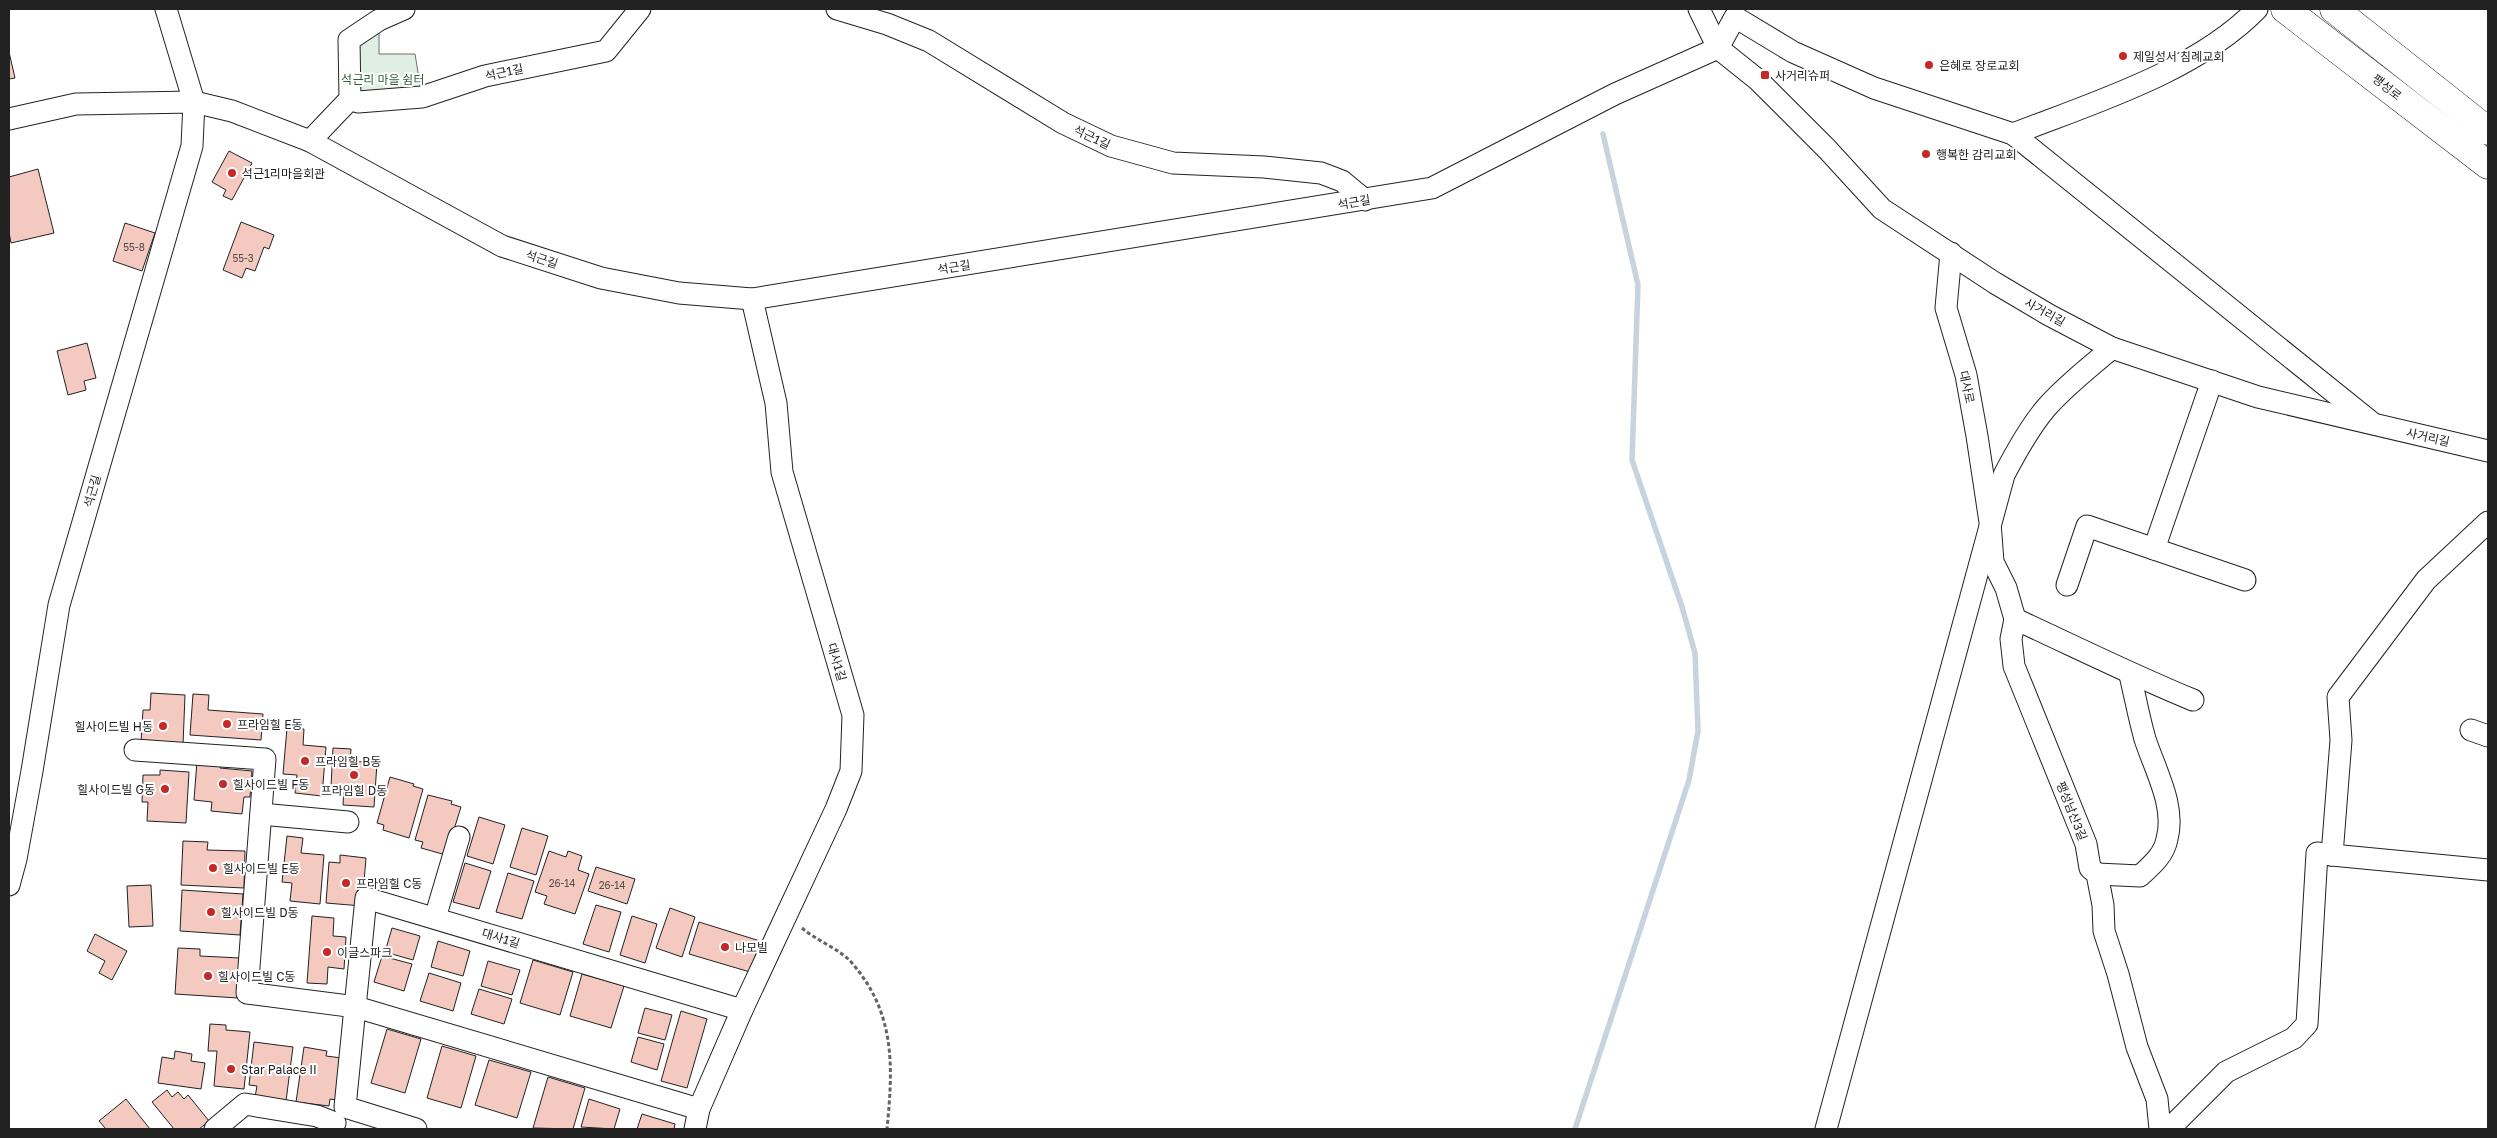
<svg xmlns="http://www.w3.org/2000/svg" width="2497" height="1138" viewBox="0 0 2497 1138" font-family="'Golos Text','Noto Sans KR',sans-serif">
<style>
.green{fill:#e0efe3;stroke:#6f6f6f}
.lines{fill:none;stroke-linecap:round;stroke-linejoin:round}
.stream{stroke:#c7d3dd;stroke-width:5.5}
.building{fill:#f3c9c0;stroke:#222}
.minor-casing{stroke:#222;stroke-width:23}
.major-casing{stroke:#222;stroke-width:29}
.path{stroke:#646464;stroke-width:3;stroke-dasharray:4 2.5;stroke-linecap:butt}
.minor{stroke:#fff;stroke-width:21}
.major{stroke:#fff;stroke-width:28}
.poi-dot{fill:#c62828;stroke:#fff;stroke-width:2}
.labels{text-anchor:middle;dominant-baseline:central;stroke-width:4;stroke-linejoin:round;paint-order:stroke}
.number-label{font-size:10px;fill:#564c4a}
.poi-label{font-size:12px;fill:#222;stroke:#fff;text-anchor:start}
.street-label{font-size:12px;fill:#222;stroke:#fff}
.park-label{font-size:12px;fill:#2f5e38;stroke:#fff}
</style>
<rect width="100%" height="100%" fill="#fff"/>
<path class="green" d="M379,20V54H415L422,97L358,102L349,40Z"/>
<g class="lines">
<path class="stream" d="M1575,1129L1689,780L1698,731L1695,653L1682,607L1632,460L1638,285L1603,134"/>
</g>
<g class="building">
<path d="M9,52L15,78L9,79Z"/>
<path d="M229,151L252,163L232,200L223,196L226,190L212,182Z"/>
<path d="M38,169L54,233L11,243L9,232V177Z"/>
<path d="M241,222L274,235L269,249L264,247L255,271L246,268L242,278L223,270Z"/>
<path d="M125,223L155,233L142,271L113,261Z"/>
<path d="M87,343L96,378L84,381L86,390L68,395L57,351Z"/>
<path d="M151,693L185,695L183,745L141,742L143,710H150Z"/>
<path d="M193,694L209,695L208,710L263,714L261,740L190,735Z"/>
<path d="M287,728L304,729L303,745L326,747L322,796L295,793L297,775L283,774Z"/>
<path d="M333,748L351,749L350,761L377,763L374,807L343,805L344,788L331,787Z"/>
<path d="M197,761L220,763V768L252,771L250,797H244L242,814L211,811L212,802L194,800Z"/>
<path d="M160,770L189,772L186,823L147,821L148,802H142L143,775H160Z"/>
<path d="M390,777L414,784L413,786L423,789L409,838L383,830L384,825L377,823Z"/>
<path d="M428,795L452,801L451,804L461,807L446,855L421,848L423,842L415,840Z"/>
<path d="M479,817L505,825L493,864L467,856Z"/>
<path d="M522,828L548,836L536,875L510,867Z"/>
<path d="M287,836L303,838L301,853L324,855L320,904L290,901L292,883L282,882Z"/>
<path d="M183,841L208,842L207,850L245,851L244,888L181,885Z"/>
<path d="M549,851L566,857L568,851L582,856L578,870L589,874L575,914L544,904L547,896L535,892Z"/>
<path d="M340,855L366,858L362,906L326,903L329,862L340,863Z"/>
<path d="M465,863L491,871L479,909L453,902Z"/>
<path d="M596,867L635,879L627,904L588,891Z"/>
<path d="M508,873L534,881L522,919L496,912Z"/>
<path d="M151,885L153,926L129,927L127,886Z"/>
<path d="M182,890L243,894L240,935L180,931Z"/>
<path d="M596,905L621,912L609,952L583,944Z"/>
<path d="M670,908L695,917L682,957L656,948Z"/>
<path d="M312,916L334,918L333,936L346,937L344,969L328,967L327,984L307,983Z"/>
<path d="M632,916L657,924L645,963L620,955Z"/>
<path d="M699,922L760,941L750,972L689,954Z"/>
<path d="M392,928L420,936L413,960L385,952Z"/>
<path d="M95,934L127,951L112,980L99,973L105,961L87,951Z"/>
<path d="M438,941L470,951L463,976L431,967Z"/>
<path d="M178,948L200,949V956L240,958L238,998L175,994Z"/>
<path d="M382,956L412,964L404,991L374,982Z"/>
<path d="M533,960L573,972L560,1015L520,1003Z"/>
<path d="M488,961L520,970L512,995L481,986Z"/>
<path d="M429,973L461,983L453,1011L420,1001Z"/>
<path d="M582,974L624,986L611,1028L570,1016Z"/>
<path d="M479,989L512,999L504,1024L471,1014Z"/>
<path d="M645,1008L672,1015L665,1040L638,1033Z"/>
<path d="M681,1011L707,1019L687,1088L661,1081Z"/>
<path d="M210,1024L226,1025V1030L250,1032L244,1089L214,1086L217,1051H208Z"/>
<path d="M387,1029L421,1039L405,1093L371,1083Z"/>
<path d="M638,1037L664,1044L657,1070L631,1062Z"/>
<path d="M254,1042L293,1047L286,1101L255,1097L257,1086L249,1085Z"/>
<path d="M442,1046L476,1056L461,1108L427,1098Z"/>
<path d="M304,1047L327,1051L326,1056L342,1058L336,1100L330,1099L329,1106L296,1102Z"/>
<path d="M175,1051L192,1054L191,1061L205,1063L201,1089L158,1083L162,1057L174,1059Z"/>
<path d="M489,1060L531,1072L517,1118L475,1105Z"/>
<path d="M548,1077L585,1088L573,1129L533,1128Z"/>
<path d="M167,1090L172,1097L178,1092L184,1099L188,1095L209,1121L199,1129H174L152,1102Z"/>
<path d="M126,1099L150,1129H106L99,1121Z"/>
<path d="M589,1099L620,1109L614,1129L581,1127Z"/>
<path d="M642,1114L675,1124L674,1129H637Z"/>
</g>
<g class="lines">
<defs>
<g id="minor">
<path d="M837,9L887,24L929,41L1063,123L1111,146L1173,163L1264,167L1321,173L1342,181L1365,200"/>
<path d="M1699,9L1718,48L1758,80L1827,149L1882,209L1995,283L2049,315L2112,348L2258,397L2488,451"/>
<path d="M350,99L358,102L422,97L485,76L606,51L640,9"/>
<path d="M9,119L76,104L194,102L232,111L310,141L502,246L601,278L679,293L752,299L1432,188L1615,94L1718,48L1735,17L1793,52L1874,88L2013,134C2093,103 2197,71 2257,9"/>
<path d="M2013,134L2371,422"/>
<path d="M310,141L350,99L349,40L379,20L404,9"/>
<path d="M1951,253L1946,308L1966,375L1977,436L1990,522L1993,562L2006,588L2015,619L2011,639L2014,666L2086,844L2090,868L2097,874L2103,905L2104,931L2118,974L2137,1047L2157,1099L2160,1129"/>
<path d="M2488,522L2426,580L2338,697L2341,740L2332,855L2488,870"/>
<path d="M2154,549L2212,381"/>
<path d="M2067,585L2087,526L2245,580"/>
<path d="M2015,619C2074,646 2132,675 2193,700"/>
<path d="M2471,730L2488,736"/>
<path d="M135,750L265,759L247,993L356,1007L699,1109"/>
<path d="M261,814L348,822"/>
<path d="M2097,874L2140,876C2152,865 2164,855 2167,839C2176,806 2155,770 2145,739C2139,718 2135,696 2130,675"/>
<path d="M9,885L16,859L32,771L59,605L192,146L194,102L166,9"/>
<path d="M435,918L459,837"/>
<path d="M215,1129L245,1104L317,1116L335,1123"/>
<path d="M416,1129L345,1107L366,898L742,1010"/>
<path d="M695,1129L699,1109L742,1010L836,809L851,771L853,715L782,472L776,403L752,299"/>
<path d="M1826,1129L2004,475C2016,452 2029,428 2046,408C2065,386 2090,367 2112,348"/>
<path d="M2169,1129L2226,1072L2294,1038L2307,1024L2317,853L2332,855"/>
</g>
<g id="major">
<path d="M2285,9L2488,165"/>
<path d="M2334,9L2488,131"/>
</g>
</defs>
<use href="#minor" class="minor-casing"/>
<use href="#major" class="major-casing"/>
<path class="path" d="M802,928C817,941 840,949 852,963C896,1014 893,1067 887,1129"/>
<use href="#minor" class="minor"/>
<use href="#major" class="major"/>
</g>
<g class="poi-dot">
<circle cx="2123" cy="56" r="5"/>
<circle cx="1929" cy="65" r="5"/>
<rect x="1760" y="70" width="10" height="10" rx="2.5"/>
<circle cx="1926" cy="154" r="5"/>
<circle cx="232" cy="173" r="5"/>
<circle cx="227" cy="724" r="5"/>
<circle cx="163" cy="726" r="5"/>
<circle cx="305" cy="761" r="5"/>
<circle cx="354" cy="775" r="5"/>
<circle cx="223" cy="784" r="5"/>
<circle cx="165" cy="789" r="5"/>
<circle cx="213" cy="868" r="5"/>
<circle cx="346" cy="883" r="5"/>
<circle cx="211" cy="912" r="5"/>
<circle cx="725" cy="947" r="5"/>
<circle cx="327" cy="952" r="5"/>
<circle cx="208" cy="976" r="5"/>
<circle cx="231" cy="1069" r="5"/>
</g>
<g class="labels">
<g class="number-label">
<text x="134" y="247">55-8</text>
<text x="243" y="258">55-3</text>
<text x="562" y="883">26-14</text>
<text x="612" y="885">26-14</text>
</g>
<g class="poi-label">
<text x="2133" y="56">제일성서 침례교회</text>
<text x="1939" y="65">은혜로 장로교회</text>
<text x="1775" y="75">사거리슈퍼</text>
<text x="1936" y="154">행복한 감리교회</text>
<text x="242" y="173">석근1리마을회관</text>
<text x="237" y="724">프라임힐 E동</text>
<text x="153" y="726" text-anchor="end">힐사이드빌 H동</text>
<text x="315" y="761">프라임힐 B동</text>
<text x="233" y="784">힐사이드빌 F동</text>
<text x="155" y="789" text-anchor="end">힐사이드빌 G동</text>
<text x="354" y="790" text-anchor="middle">프라임힐 D동</text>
<text x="223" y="868">힐사이드빌 E동</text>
<text x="356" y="883">프라임힐 C동</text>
<text x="221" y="912">힐사이드빌 D동</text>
<text x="735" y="947">나모빌</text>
<text x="337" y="952">이글스파크</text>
<text x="218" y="976">힐사이드빌 C동</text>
<text x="241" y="1069">Star Palace II</text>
</g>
<g class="street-label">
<text transform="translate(504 72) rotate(-12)">석근1길</text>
<text transform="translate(2387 87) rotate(38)">팽성로</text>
<text transform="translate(1092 137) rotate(25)">석근1길</text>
<text transform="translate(1354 202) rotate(-10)">석근길</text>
<text transform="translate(542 259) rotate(18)">석근길</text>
<text transform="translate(954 267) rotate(-9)">석근길</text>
<text transform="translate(2045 312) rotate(29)">사거리길</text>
<text transform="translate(1967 387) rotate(78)">대사로</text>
<text transform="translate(2428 437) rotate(13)">사거리길</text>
<text transform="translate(92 491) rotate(-74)">석근길</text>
<text transform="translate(837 662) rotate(74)">대사1길</text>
<text transform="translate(2072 811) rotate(68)">팽성남산3길</text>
<text transform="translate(501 938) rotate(17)">대사1길</text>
</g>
<g class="park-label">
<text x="383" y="79">석근리 마을 쉼터</text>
</g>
</g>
<rect width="2497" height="1138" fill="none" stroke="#222222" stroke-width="20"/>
</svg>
